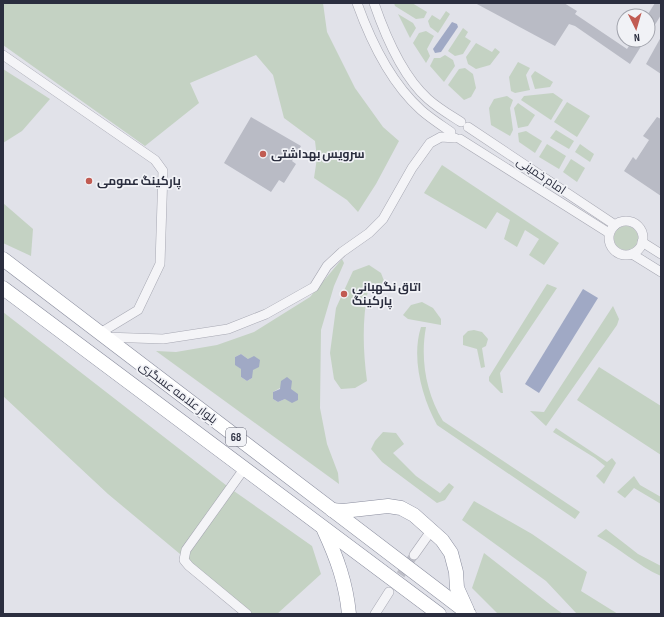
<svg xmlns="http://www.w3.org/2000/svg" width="664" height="617" viewBox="0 0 664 617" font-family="'Sofia Sans Condensed',Cairo,sans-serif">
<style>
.green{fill:#c4d2c3;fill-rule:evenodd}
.water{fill:#a0a9c5}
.building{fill:#b9bbc5}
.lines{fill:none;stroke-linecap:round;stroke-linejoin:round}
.minor-tunnel{stroke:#bdbec7;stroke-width:9;stroke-dasharray:9 4.5;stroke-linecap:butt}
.minor-casing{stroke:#a7a8b3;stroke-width:10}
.highway-casing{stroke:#8a8d9e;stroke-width:15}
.minor{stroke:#f4f4f7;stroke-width:9}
.highway{stroke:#fff;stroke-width:14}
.poi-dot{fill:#c15b52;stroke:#f1f2f6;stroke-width:1.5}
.labels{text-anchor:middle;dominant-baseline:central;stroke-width:3.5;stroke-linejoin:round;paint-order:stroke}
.shield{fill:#f1f2f6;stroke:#666976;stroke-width:1}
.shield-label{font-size:11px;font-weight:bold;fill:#2b2e3f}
.poi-label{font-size:12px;font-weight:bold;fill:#2b2e3f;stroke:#f1f2f6;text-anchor:start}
.street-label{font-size:12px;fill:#2b2e3f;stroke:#f1f2f6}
</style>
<rect width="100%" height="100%" fill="#e1e2e9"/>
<g class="green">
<path d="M3,3H323L327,32L355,88L383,127L399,141L376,184L358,212L347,200L314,178L317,158L315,141L284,118L273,75L256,55L190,83L199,103L145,146L3,45Z"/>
<path d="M394,3H412L427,12L424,18L416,19L395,6Z"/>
<path d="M446,11L450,14L438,33L430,27L428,21L432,15L440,20Z"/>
<path d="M398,14L413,23L416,28L410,38Z"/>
<path d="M463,28L468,32L465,37L471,41L463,54L455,56L448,51Z"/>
<path d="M426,31L434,36L427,49L430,56L426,63L413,43L419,33Z"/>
<path d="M476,43L492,52L495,48L500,52L490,65L476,69L468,64L466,57Z"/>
<path d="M445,55L453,60L455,66L444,82L430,66L434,58H440Z"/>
<path d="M518,62L530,68L526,75L530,90L515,93L511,91L509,77Z"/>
<path d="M465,68L473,74L476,88L471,97L464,100L448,85L459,69Z"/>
<path d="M3,69L50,99L22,131L3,143Z"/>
<path d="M535,71L553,82L550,87L535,89L531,76Z"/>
<path d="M553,93L563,100L551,120L521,100L524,96Z"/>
<path d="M507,96L513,100L510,108L513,130L510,136L491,125L489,108L494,99Z"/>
<path d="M567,102L590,116L577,137L554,122Z"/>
<path d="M518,103L535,115L528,126L518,128L514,108Z"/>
<path d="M556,130L574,141L569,149L550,138Z"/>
<path d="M526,131L542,141L535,153L519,142L518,133Z"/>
<path d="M547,144L566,156L559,169L539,157Z"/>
<path d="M580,144L594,154L590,162L575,152Z"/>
<path d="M571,159L585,168L577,182L563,172Z"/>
<path d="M442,165L559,243L544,265L529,255L539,239L525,230L517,247L504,239L510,220L497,212L486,229L424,193Z"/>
<path d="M3,203L33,229L31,256L3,243Z"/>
<circle cx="626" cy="238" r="12"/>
<path d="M342,259L344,263L334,286L321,330L320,408L327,444L338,473L339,484L156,351L176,352L217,345L254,332L310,297ZM241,354L248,359L252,378L247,381L241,377V369L235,357ZM280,388L285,399L278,402L273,399V392Z"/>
<path d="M369,265L381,273L388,291L368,290C362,321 363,350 367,381L355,388L341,389L334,379L330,353L336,308L353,271Z"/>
<path d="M547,284L557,288L500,373L503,393H501L489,381V377Z"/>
<path d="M422,302L433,308L441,319V325L408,319L403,315L411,305Z"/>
<path d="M613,306L619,319L617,325L546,426L530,411L544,412Z"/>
<path d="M3,312L231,489L312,546L321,574L277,614H252L108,494L3,396Z"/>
<path d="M421,327H426C420,359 426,393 443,421L580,512L575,519L437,425C422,397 411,358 421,327Z"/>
<path d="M474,330L482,332L488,339L486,346L482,348L485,367L481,368L477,349L463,345V336L468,331Z"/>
<path d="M599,367L661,406V455L577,400Z"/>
<path d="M556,428L607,462L612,458L616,463L604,484L596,476L605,466L595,458L553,432Z"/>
<path d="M383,432L396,433L404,444L393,453L416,476L440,493L449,483L454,487L445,500L437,503L382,462L371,449L375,441Z"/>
<path d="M634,476L640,485L661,497V504L634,488L625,498L617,492Z"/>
<path d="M474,501L532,534L587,572L581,591L618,614H577L546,581L462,520Z"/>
<path d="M606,529L638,554L661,566V576C638,566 619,548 597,536Z"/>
<path d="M484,553L552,606L563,614H498L472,588Z"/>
</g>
<g class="water">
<path d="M452,22L457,24L458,27L441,52L435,53L433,49Z"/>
<path d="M583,289L598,298L539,393L525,384Z"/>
<path d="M241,354L248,359L254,356L260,360L259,367L253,370L252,378L247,381L241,377V369L235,365V357Z"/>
<path d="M287,377L292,381L291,389L298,394V400L292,403L285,399L278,402L273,399V392L280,389L281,381Z"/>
</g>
<g class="building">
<path d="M475,3H564L577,11L575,14L627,49L633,40H645L630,64L575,26L569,24L555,46Z"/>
<path d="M655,3H661V15L648,36V14Z"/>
<path d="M661,37V74L646,64Z"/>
<path d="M251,117L301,146L292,161L296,164L284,183L279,180L271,192L224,163Z"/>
<path d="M657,117L661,119V196L624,171L633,157L636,160L649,140L643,136Z"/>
</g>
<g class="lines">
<path class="minor-tunnel" d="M393,586L414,555"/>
<defs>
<g id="minor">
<path d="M357,3C371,42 390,82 421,110C430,118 441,125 451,132"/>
<path d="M374,3C385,35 402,76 428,99C438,108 450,115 461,122"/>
<path d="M3,55L155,160L163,171L160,264L138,310L100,333"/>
<path d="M468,127L615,225"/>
<path d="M460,139L609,233"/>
<circle cx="626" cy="238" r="17"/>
<path d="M642,242L661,254"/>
<path d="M632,254L661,272"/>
<path d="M105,337L163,339L228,329L266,314L314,287L327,266L342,252L369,233L383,219L412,168L430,143L441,137L455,138"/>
<path d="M244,469L186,550L184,560L189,566L247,614"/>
<path d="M414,555L431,531"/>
<path d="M375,614L389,592"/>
</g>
<g id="highway">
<path d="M3,259L469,614"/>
<path d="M3,288L439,614"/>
<path d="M332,510L343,511L388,506L401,508L414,515L442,540L451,553L456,572L457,588L467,610"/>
<path d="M324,530C337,558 346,583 349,614"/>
</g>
</defs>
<use href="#minor" class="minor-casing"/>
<use href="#highway" class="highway-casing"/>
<use href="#minor" class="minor"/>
<use href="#highway" class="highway"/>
</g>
<g class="poi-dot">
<circle cx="263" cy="154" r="4"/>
<circle cx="89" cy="181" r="4"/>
<circle cx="344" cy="294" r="4"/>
</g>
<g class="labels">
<rect class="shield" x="226" y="428" width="20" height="18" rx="3"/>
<g class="shield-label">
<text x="236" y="437">68</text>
</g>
<g class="poi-label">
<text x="271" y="154">سرویس بهداشتی</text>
<text x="97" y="181">پارکینگ عمومی</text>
<text x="352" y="287">اتاق نگهبانی<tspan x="352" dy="14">پارکینگ</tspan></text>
</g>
<g class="street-label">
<text transform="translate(541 176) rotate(34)">امام خمینی</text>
<text transform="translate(178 393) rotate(37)">بلوار علامه عسگری</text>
</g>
</g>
<rect width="664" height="617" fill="none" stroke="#2b2e3f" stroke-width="8"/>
<g transform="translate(636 28) rotate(175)"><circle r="19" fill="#f1f2f6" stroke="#a2a4ad"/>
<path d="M0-3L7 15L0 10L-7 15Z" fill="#c15b52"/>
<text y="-6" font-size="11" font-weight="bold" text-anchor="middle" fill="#2b2e3f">N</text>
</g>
</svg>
